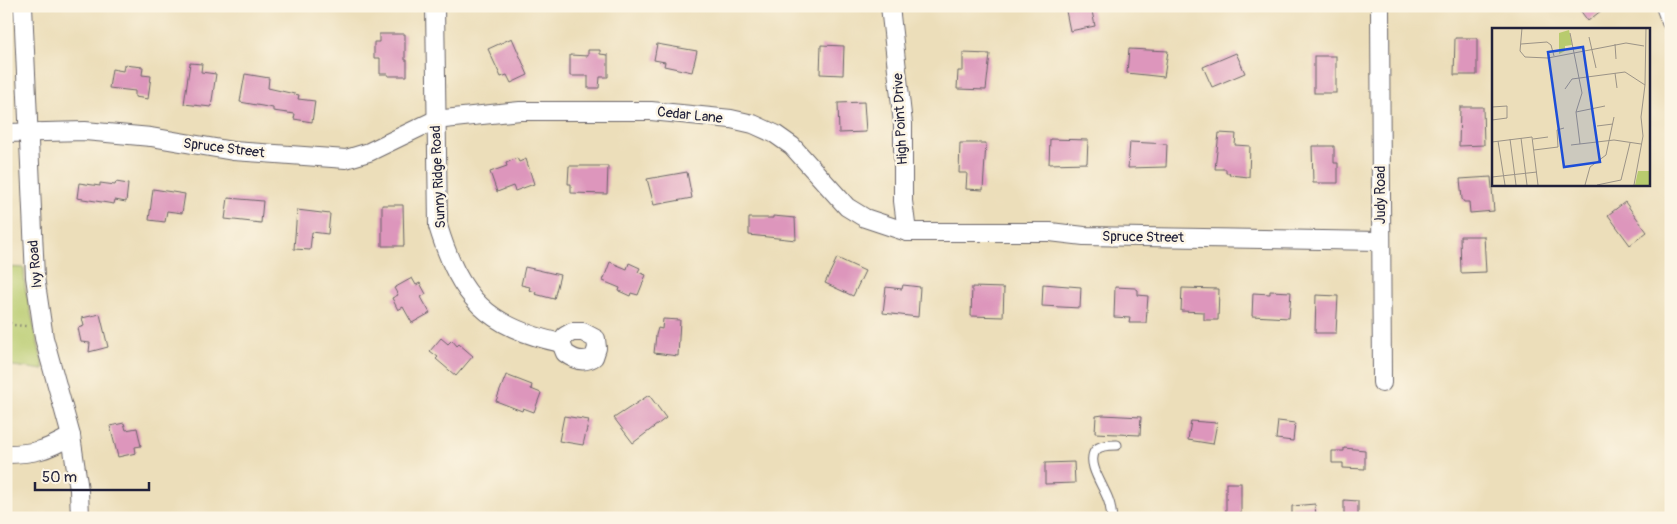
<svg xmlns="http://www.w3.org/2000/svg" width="1677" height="524" viewBox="0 0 1677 524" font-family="Pangolin,sans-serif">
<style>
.green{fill:#b8cb6e;stroke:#6d7654}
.building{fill:#dd96bc}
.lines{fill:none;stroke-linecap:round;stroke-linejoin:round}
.lane-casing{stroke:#696467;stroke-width:11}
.street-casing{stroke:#696467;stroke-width:20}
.path{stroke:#696467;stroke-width:2.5;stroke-dasharray:1 4;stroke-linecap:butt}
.lane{stroke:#fff;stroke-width:9}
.street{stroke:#fff;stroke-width:18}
.labels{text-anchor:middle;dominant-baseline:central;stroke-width:5;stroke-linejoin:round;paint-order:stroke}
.street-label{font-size:14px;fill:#22223b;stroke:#fcf5e5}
.inset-road{fill:none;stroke:#9b9387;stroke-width:1}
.view{fill:#1d4ed8;fill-opacity:0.15;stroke:#1d4ed8;stroke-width:2.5}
.inset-edge{fill:none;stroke:#22223b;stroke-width:2.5}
</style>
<rect width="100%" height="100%" fill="#fcf5e5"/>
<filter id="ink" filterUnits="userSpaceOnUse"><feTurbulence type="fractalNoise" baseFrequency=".02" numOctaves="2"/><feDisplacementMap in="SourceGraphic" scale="10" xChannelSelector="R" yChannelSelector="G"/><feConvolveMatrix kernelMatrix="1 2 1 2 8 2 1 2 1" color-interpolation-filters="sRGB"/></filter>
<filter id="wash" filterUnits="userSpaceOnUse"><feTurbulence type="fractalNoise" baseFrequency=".0096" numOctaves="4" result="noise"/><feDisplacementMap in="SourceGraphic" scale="20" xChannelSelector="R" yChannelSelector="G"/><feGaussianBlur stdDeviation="1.12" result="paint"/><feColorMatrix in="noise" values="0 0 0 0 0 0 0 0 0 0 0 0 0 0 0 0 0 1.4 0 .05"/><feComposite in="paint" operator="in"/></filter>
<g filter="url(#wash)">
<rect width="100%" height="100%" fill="#ecdeba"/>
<path class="green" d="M6,267L24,268L25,287L44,370L6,365Z"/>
<g id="blocks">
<g class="building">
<path d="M1065,6H1091L1095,26L1070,31Z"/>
<path d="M1577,6H1607L1588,21Z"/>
<path d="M379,34H405V60H407V76H388V74H380V58H374V42H379Z"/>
<path d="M512,38L528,75L511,83L507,75L501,77L488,49Z"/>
<path d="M1455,38H1477V75H1454Z"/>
<path d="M657,44L697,51L692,72L664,66L665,62L654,60Z"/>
<path d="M821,45L844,46L843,75L820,74Z"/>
<path d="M1129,49L1168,51L1164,77L1127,73Z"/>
<path d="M588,50H600V54L608,55V77H600L599,88H588V76H570V55L588,56Z"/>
<path d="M963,53L990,54L986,90L957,89L958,71H963Z"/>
<path d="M1236,53L1245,73L1212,87L1203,67Z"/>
<rect x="1314" y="56" width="22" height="37"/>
<path d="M190,63L202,64L201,72L216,74L211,107L184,104Z"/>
<path d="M124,65L143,67L142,75L151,76L148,99L135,97V91L109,88L112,69L123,71Z"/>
<path d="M245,74L269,78L268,88L299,95L298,99L315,101L312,122L294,119L295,114L273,111V108L240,102Z"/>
<path d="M864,102L866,132L839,133L838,103Z"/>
<path d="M1460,107H1483L1484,145L1459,146Z"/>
<path d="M1219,133L1236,134L1235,145L1250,146L1249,177L1229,175L1230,173H1226V169H1215Z"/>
<path d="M1050,139L1088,140L1087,163L1049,164Z"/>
<path d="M1130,142L1167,144L1166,167L1128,168Z"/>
<path d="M960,143H986L983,190L966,189L967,173H959Z"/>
<path d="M1312,146H1334V163H1338V183H1313Z"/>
<path d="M517,158L519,162L526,159L534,184L515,191L513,186L497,192L490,172L507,166L506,163Z"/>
<path d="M569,166H608L607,194L571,193V184H568Z"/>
<path d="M687,172L692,198L654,205L647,179Z"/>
<path d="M1491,177L1494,211L1470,213L1469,202H1464L1462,199L1460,179Z"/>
<path d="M116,182L128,184L126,202L115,200L114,204L77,198L79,183L100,186V183L115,185Z"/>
<path d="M153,189L185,194L182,213L167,211L165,222L149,220Z"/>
<path d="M228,198L263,201L261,223L225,219Z"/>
<path d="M1625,202L1647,232L1630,245L1608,215Z"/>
<path d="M382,205H403L404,246H382Z"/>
<path d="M297,210L330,214L328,234L312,232L310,250L294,249Z"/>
<path d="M773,216L795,218L796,240L749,235V218H773Z"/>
<path d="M1460,236H1484L1486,272L1461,273Z"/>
<path d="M837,258L865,271L853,296L825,283Z"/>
<path d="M610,262L627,269L629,263L640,268L638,272L646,275L638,295L631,293L630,296L619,291L620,288L603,281Z"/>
<path d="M525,267L560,275L554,299L535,294L536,292L529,290L530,287L521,285Z"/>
<path d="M412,278L416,285L420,283L426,294L421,297L430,313L412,323L403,307L398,310L392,298L398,295L394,288Z"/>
<path d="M1043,284L1081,287L1080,308L1042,306Z"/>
<path d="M903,285L920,287L918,317L883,313L886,287L902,289Z"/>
<path d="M972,287L1004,288L1003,317L971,316Z"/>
<path d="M1115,287L1135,288L1138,290V295L1148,296L1146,323H1129L1130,318L1114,317Z"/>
<path d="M1182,288L1219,289L1218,320H1204V312L1181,311Z"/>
<path d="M1270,291L1291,292L1289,318L1252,316L1253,293L1270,294Z"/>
<path d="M1316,295L1338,296L1336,333H1315Z"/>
<path d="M100,314L108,347L89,352L90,343L81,342L78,328L84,326L82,318Z"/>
<path d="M663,319L680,320L678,356L654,353L656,335L658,328L662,329Z"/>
<path d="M441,338L448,344L452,340L457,346L459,344L473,356L456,376L436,359L438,357L430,351Z"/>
<path d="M506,375L532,385L531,389L541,393L534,412L523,408L522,411L496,401Z"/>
<path d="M649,395L666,418L633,443L614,418Z"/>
<path d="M1103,415L1141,417L1140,435L1095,433L1096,416Z"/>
<path d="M564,416L589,420L583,445L559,441Z"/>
<path d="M1191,421L1217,423L1213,444L1188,440Z"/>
<path d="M1278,421L1295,423L1293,441L1276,439Z"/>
<path d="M124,423L126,430L137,428L141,446L135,447L136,453L118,457L110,426Z"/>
<path d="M1344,448L1365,450V469L1343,468V463H1332V451H1344Z"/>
<path d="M1074,462L1075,483L1045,484V463Z"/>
<rect x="1226" y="483" width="15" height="35"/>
<path d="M1344,500L1358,501V518H1344Z"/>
<path d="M1315,504L1316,518H1292V506Z"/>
</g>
</g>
</g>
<g filter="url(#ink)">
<use href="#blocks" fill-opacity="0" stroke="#696467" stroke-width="1"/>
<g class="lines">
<defs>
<path id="lane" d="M1112,518C1111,513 1111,507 1109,502C1106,489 1086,465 1095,451C1099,445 1111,445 1117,445"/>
<g id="street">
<path d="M23,6L35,277L44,338L71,436L79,490L80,518"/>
<path d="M435,6L438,226C460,298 487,327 561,343"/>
<path d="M890,6L903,124V201L907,232"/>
<path d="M1380,6L1382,383"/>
<path d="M1665,6L1671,22"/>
<path d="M6,133L85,131L151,137L233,151L346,159L369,152L435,120L520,111H651L731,119L753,124L775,134L792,146L847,207L865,218L907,232H1050L1084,236L1380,241"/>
<path d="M572,332H583L596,339L597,348L594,357C584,363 574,360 565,353L561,343L565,336Z"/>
<path d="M6,454C34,454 47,450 71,436"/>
</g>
</defs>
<use href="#lane" class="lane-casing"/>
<use href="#street" class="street-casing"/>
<path class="path" d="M6,320L13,325L26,326"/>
<use href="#lane" class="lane"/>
<use href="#street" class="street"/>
</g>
</g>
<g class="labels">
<g class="street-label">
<text transform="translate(690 115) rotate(6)">Cedar Lane</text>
<text transform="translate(900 119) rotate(-93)">High Point Drive</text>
<text transform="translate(224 148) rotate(7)">Spruce Street</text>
<text transform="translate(438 177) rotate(-93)">Sunny Ridge Road</text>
<text transform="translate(1380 195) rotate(-90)">Judy Road</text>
<text transform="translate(1143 237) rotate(1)">Spruce Street</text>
<text transform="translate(35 264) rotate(-95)">Ivy Road</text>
</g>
</g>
<g transform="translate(1492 28)">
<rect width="158" height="158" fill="#ecdeba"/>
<path d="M77,2L80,17L73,18V23L67,26V5ZM146,143H157V157H143Z" fill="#b8cb6e"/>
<path class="inset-road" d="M30,0L28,23L33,29L56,30L134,15L152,18M78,5L90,65L84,84M97,9L104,40M29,16L55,14L59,17L62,28M123,16L124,31M123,45L125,60M73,61L80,51L133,44L153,57M0,79L15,78V90L0,92M84,84L88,116M84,84L113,78M105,98L121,96M29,110L35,157M18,111L24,157M41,111L56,109M6,113L13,157M0,114L40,109L46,157M79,117L122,112L149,116M42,122L66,119L65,102L72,100M0,149L45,144M93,157L98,139L114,127L122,89M105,157L129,152L138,115M142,157L151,108L149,89L153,57L154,0"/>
<path class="view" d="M91,19L108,134L72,139L56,24Z"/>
<rect width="158" height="158" class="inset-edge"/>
</g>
<rect width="1677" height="524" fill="none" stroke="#fcf5e5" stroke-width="25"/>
<path d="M35 482v8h114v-8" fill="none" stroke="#22223b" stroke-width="2.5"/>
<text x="42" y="482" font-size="15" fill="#22223b" stroke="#fcf5e5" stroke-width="4" paint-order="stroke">50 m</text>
</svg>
